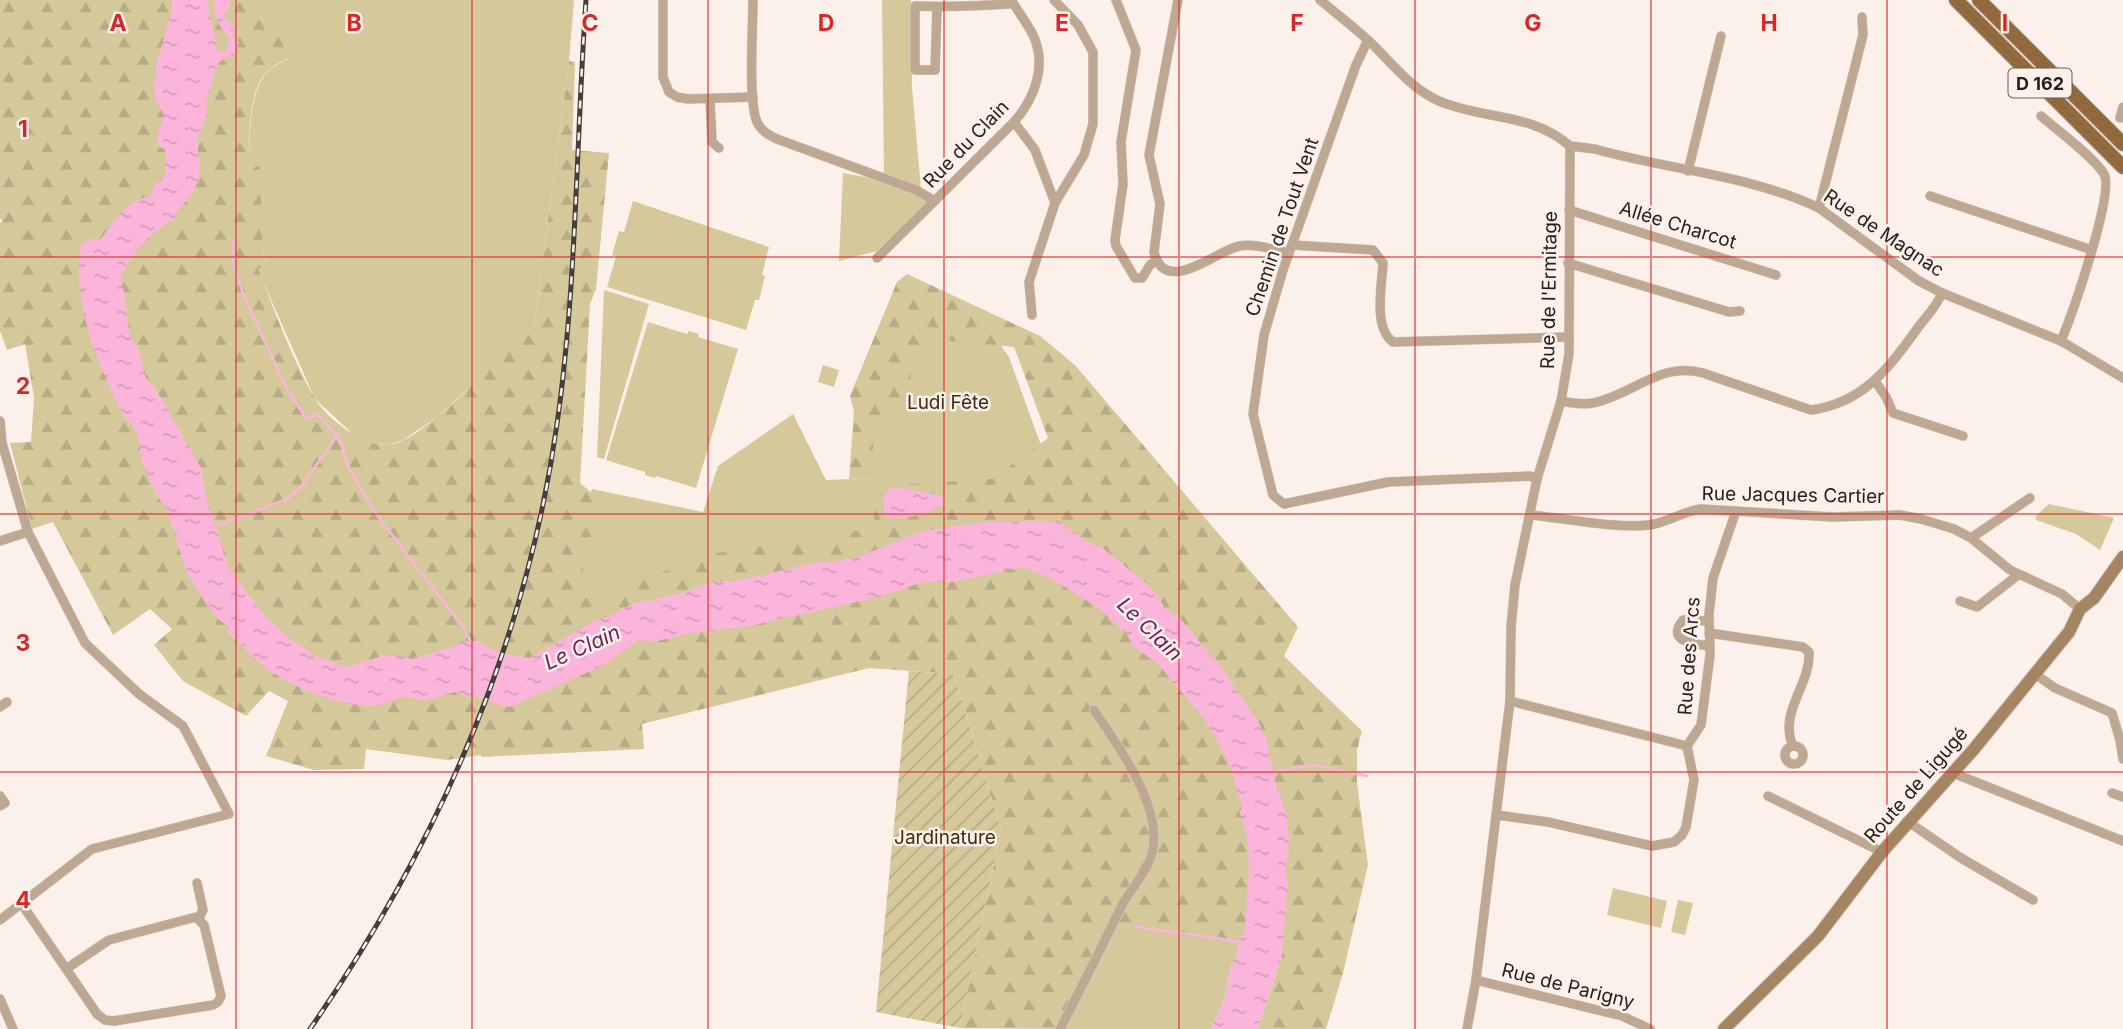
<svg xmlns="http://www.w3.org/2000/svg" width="2123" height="1029" viewBox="0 0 2123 1029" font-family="Inter,sans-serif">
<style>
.green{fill:#d5c99c}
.forest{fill:url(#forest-firs)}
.garden{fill:url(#garden-furrows)}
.water{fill:url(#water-ripples)}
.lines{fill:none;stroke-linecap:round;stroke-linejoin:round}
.stream{stroke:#fbb5db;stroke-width:2.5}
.street-casing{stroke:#d5cac6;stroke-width:10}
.secondary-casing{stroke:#d5cac6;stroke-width:14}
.primary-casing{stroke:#d5cac6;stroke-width:16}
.street{stroke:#bfa891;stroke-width:9}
.secondary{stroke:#a58461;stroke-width:12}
.primary{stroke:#92693d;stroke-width:14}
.rail-casing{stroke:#453e3a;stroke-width:5}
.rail{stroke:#fcf0eb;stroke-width:2.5;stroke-dasharray:8;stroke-linecap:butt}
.grid{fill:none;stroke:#d62828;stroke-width:2;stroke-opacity:0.55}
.labels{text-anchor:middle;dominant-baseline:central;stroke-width:5;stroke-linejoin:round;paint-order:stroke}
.shield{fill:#fcf0eb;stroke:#665d59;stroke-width:2}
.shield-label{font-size:18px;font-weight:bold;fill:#251e1b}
.street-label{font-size:19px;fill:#251e1b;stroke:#fcf0eb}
.park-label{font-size:19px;fill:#393010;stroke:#fcf0eb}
.water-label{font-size:21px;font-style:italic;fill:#6d1f51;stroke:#fcf0eb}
.grid-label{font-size:23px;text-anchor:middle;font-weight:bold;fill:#d62828;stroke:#fcf0eb;stroke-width:5;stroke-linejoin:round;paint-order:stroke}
</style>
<defs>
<pattern id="forest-firs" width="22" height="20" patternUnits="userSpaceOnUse" patternTransform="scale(1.75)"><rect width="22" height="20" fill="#d5c99c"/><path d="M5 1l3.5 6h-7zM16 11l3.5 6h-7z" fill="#b7ac86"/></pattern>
<pattern id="garden-furrows" width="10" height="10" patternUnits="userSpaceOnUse" patternTransform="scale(1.75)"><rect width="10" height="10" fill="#d5c99c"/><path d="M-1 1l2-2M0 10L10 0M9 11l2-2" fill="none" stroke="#b7ac86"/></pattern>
<pattern id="water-ripples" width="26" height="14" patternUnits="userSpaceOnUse" patternTransform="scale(1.75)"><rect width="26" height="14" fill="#fbb5db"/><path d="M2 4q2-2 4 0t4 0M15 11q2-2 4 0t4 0" fill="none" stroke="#d79bbb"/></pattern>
</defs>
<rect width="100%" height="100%" fill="#fcf0eb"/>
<g class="green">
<path d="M255,0H574L569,61L534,327L493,350L470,387L436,418L403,440L388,445L372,444L355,436L315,399L257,268L267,266C255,221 235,110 267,72C273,66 282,62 290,58L278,28L260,17Z"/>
<path d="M882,0H911L912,87L921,189L884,176Z"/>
<path d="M843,173L865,177L920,196L927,200V203L877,251L839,261Z"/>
<path d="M633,201L769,247L762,275L765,276L759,300H755L746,330L607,287L616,257L612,255L619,231L624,232Z"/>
<path d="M604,290L649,304L604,459L597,457Z"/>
<path d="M931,302L993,334L1009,357L1039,440L1053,469L1061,479L574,624L566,554L592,489L703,512L718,466L793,414L826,480L873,478V433L876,420Z"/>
<path d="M648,322L687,334L689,331L699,334L698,337L738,349L696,488L656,476L655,478L645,475V472L606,460Z"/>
<path d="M823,365L839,370L834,387L818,382Z"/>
<path d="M2049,504L2114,518L2100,550L2076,534L2036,520V516Z"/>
<path d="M1023,567L1052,578L1100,609L1128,635L1133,646L1158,664L1205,720L1216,738L1232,771L1242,807L1240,812C1256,849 1246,893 1245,932L1240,939L1236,957L1231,965L1224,1001L1211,1029H1060L1123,903L1148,862L1153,848L1149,813L1136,774L1094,710L1078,697L984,650L955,642L911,639L874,634L860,629L818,625L808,614L870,599L872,596L877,598L917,584L933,581L953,582Z"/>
<path d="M1613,888L1667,901L1661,928L1607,915Z"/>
<path d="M1678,900L1693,903L1685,935L1671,932Z"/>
</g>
<path class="forest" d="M0,0H255L260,17L299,40L306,51C295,56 281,60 271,68C247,86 248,141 251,168L260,166L262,247L267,266L258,269C275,311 291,357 314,397C325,417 363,447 387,445C411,443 444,411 462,395C476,382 480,364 492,351C503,339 521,333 534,327L569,61L575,62L572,150L609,153L596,289L590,304L580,483L599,499L575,605L586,598L717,553L815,539L872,528L879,486L992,479L1048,438L1014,347L942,340L913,365L906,400L876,421L873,433V478L849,479L854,412L850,396L897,282L907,274L1040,336L1075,365L1298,627L1284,656L1362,731L1357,750V783L1368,865L1343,973L1326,1029H1258L1282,954L1263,948L1114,924L1060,1029L960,1028L1001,829L954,674L869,668L642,724L644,749L481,757V755L447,760L366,749L364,769L314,770L266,756L288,701L269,691L246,716L183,681L154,645L172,629L150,609L113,635L53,522L32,529L10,443L31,442L34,398L25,344L7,350L0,331V223L2,222L0,217Z"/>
<path class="garden" d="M909,671L954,674L1001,829L960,1028L876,1012Z"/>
<g class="water">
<path d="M172,0H208C208,18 217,34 217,51L224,52L227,49L230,38C220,28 211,15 215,0H230V6L223,16L233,25V40L239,41L233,58L225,57L217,65L206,104C209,116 200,128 198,141C197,150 199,156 200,164C201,183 189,200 175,213V219C156,226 125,260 120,280C128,296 125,313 129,330C130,337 136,344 139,351C144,363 141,378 154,386L201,468L207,500L227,563L243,588L267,618L289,638L316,656L345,667L383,656L395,655L412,659L455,646L463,641H481L484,646L500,653L530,658L598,619C613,617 625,606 639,602C645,600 643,602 650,601C659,599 667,595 677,594C695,592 712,577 731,582L822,561L832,562L858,557L923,531L985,522L1058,521L1084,540L1101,547L1146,583L1157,595L1166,610L1179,617L1223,670L1259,723L1266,738L1275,781L1287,816L1289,847L1285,870L1288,882L1282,954L1258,1029H1211L1224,1001L1231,965L1236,957L1240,939L1245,932C1246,893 1256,849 1239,812L1242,807L1232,771L1216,738L1205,720L1180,690L1158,664L1133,646L1128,635L1100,609L1051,578L1023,567L953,582L934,581L917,584L876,598L872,596L870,599L749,626L685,634L653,642L638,640L604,665L509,707C500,706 493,702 485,699C474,696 465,696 454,692C444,695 430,701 418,700C415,699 412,697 408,697C396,697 384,705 372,706C338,706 288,686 262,665C249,655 240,642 227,632L230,628L218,619L187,574L167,509L157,496L142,461L138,437L132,424L126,420C98,366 73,307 80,246L89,239H101C114,220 128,200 151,196L155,183L161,181L165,174V149L159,147L157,137L164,115L157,103L153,82L157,76L156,66L172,9Z"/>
<path d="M898,487L942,496L945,502C936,513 898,522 885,516L883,498L889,488Z"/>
</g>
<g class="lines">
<g class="stream">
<path d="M233,241L234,267L245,299L287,389L307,420L317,414L339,438L349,468L376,514L463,627L472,644"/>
<path d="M212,528L287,499L300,488L337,436"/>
<path d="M1271,772L1314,765L1367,776"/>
<path d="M1135,926C1170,934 1207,934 1242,943"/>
</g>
<defs>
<g id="street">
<path d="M663,0V77L669,92L677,97L688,99L753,97"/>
<path d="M753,0C753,26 748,102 757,122C761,131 769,135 777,139L916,190L935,201"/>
<path d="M1054,0L1078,25L1093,52V124L1084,155L1055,203"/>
<path d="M1116,0L1136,50L1121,142L1123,184L1115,240L1116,246L1135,278H1142L1150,265L1157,260"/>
<path d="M1178,0L1149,155L1160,204L1154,252C1165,297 1216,251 1239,246C1255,243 1273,250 1289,253"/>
<path d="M1320,0C1337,14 1354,27 1370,42C1391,62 1411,89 1439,101C1483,120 1531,112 1570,146"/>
<path d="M937,7L935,70H915V6C947,7 978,6 1009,4L1012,2"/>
<path d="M1368,40L1356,65L1283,270L1264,335L1253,414L1273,495L1284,504L1388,482L1530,476L1537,479"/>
<path d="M710,99L712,142L719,148"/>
<path d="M2041,116C2057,130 2094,157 2104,174C2115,193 2071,317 2061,341"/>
<path d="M2120,118L2123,107"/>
<path d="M1014,122L1035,150L1055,203L1029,282L1032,315"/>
<path d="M1570,146L1595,149C1669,170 1750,175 1819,208L1919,281L1942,293L2061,341L2123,378"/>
<path d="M1688,171L1721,36"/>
<path d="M1930,196L2092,250"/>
<path d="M1819,208L1863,35L1862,17"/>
<path d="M1569,210L1776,275"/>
<path d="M1292,245L1373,250L1383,263C1382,285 1373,328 1393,342L1569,337"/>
<path d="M877,258L1014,122C1035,98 1048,64 1032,33C1026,22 1018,11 1011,0"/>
<path d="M1568,263L1729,312L1740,311"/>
<path d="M1875,381L1886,397L1893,413L1963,436"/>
<path d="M1561,401C1571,403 1582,405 1593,403C1633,395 1660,361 1703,373L1811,410C1863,403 1888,369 1917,329C1925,318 1937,306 1942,293"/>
<path d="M0,421L2,443L28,532L85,643L139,694L183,726L229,814L92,849L0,920"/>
<path d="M1530,515C1564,518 1616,529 1649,525C1667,523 1683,511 1701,509L1832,517L1900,515L1921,519L1954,529L1971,538L2010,570L2062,594L2080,609"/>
<path d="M1971,538L2030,498"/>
<path d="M0,541L28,532"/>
<path d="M1960,601L1977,607L2018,575"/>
<path d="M1709,621L1683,620C1665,642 1695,644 1710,646"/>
<path d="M1709,633L1803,647L1809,652C1811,685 1778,712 1793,746"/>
<path d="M2035,674L2055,688L2112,713L2120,740L2123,741"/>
<path d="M1510,701L1687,746L1701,725L1710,655L1709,614L1713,578L1736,511"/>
<path d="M0,707L7,702"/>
<path d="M2120,740L2123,759"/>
<circle cx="1794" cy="755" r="9"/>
<path d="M1953,773L2123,841"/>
<path d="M2112,793L2123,797"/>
<path d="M0,796L5,803L0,806"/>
<path d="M1768,796L1882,852"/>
<path d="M1497,815L1548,822L1652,846L1674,842L1682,835L1686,827L1694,780L1687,746"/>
<path d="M1907,821L1961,858L2033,900"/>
<path d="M197,883L203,910L199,918"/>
<path d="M21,903L97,1014L105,1020L114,1021L213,1005L218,1002L221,996L204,925L196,917L109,940L66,969"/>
<path d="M1476,980L1622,1016L1650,1029"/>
<path d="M0,999L13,1029"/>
<path d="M1060,1029C1081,988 1102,947 1122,905C1132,887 1149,870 1153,849C1161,804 1117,744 1094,710"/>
<path d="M1467,1029L1476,980L1506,733L1510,701L1511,627L1515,585L1537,479L1561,401L1569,354L1570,146"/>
</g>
<path id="secondary" d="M1724,1029L1818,936L1882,852L1974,749L2047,659L2069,632L2080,609L2094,598L2123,557"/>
<g id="primary">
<path d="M1956,0L2123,167"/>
<path d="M1979,0L2123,144"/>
</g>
</defs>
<use href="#street" class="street-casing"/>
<use href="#secondary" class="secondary-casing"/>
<use href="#primary" class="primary-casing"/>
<use href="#street" class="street"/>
<use href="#secondary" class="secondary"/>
<use href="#primary" class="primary"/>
<defs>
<path id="rail" d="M310,1029C437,846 526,646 557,424C577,284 576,141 586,0"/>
</defs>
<use href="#rail" class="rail-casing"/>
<use href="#rail" class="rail"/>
</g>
<path class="grid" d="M236,0V1029M472,0V1029M708,0V1029M944,0V1029M1179,0V1029M1415,0V1029M1651,0V1029M1887,0V1029M0,257H2123M0,514H2123M0,772H2123"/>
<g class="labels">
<rect class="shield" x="2008.5" y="68.5" width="63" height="29" rx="5"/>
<g class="shield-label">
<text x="2040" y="83">D 162</text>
</g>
<g class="street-label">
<text transform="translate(966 144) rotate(-46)">Rue du Clain</text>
<text transform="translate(1678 225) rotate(17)">Allée Charcot</text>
<text transform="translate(1282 227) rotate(-71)">Chemin de Tout Vent</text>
<text transform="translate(1884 233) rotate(34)">Rue de Magnac</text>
<text transform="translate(1549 290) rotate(-89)">Rue de l'Ermitage</text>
<text transform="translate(1793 495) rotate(1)">Rue Jacques Cartier</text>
<text transform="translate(1689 656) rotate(-86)">Rue des Arcs</text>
<text transform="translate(1916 785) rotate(-49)">Route de Ligugé</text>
<text transform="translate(1568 986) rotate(14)">Rue de Parigny</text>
</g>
<g class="park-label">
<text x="948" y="402">Ludi Fête</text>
<text x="945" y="837">Jardinature</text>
</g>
<g class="water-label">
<text transform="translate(1150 629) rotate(44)">Le Clain</text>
<text transform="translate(582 647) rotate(-24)">Le Clain</text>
</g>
</g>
<g class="grid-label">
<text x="118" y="31">A</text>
<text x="354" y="31">B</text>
<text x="590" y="31">C</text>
<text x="826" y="31">D</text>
<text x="1062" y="31">E</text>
<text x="1297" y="31">F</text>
<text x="1533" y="31">G</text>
<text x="1769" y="31">H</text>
<text x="2005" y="31">I</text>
<text x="23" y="137">1</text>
<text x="23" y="394">2</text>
<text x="23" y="651">3</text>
<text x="23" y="908">4</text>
</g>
</svg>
